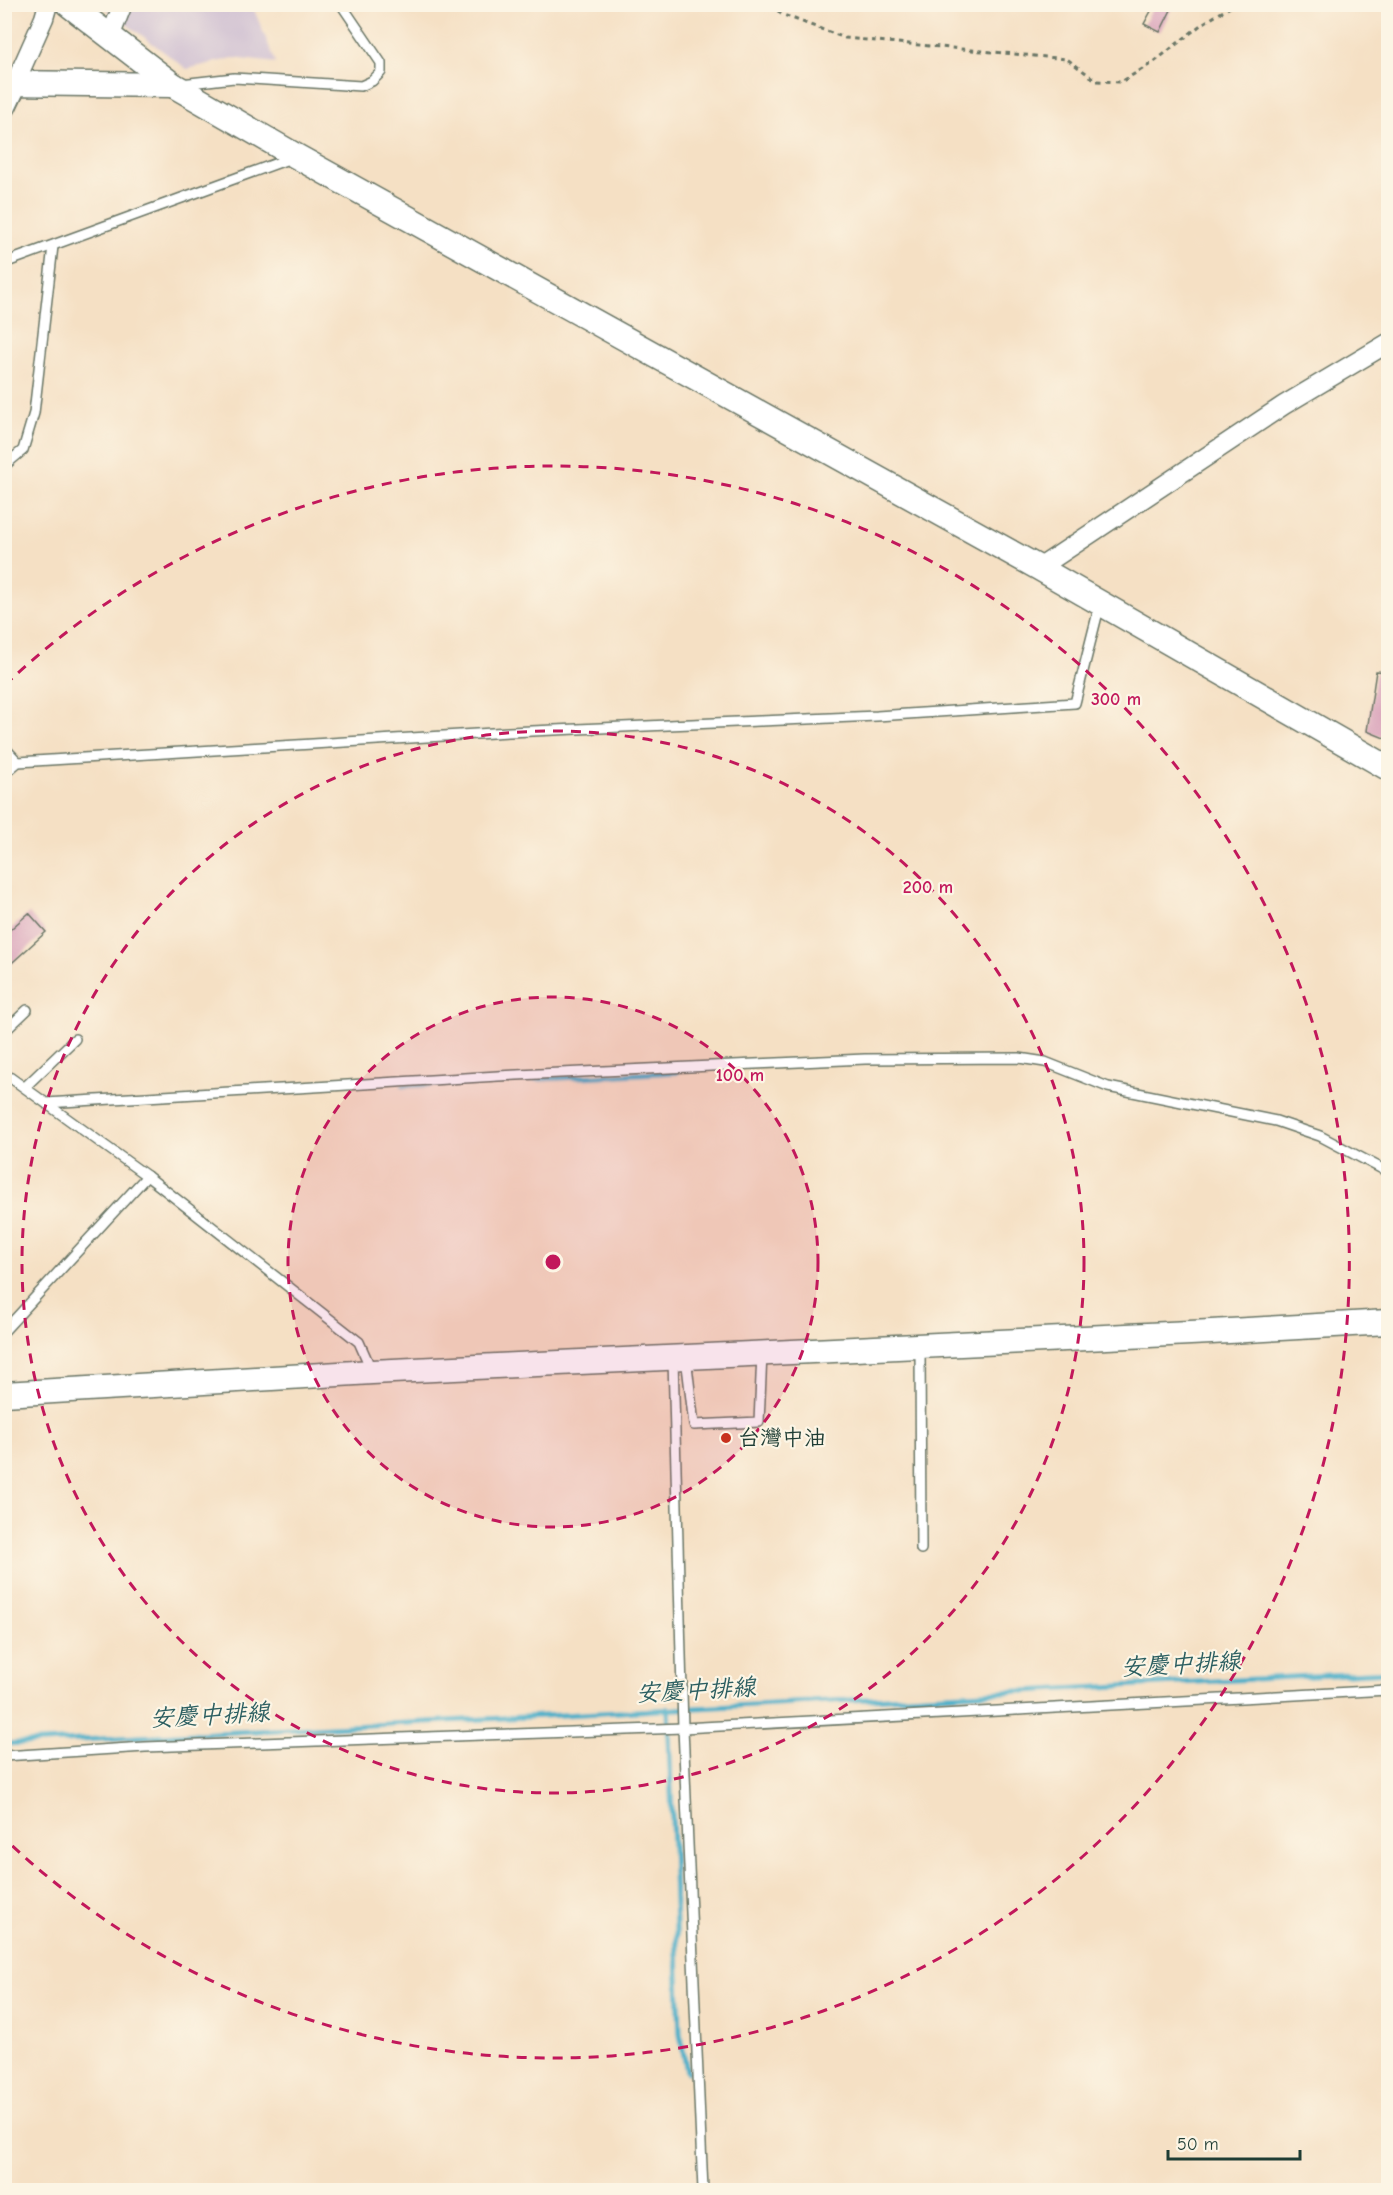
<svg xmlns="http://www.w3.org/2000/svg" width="1393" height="2195" viewBox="0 0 1393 2195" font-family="'Comic Neue','LXGW WenKai TC',sans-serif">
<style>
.industrial{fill:#cebed1}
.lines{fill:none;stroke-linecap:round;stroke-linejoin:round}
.stream{stroke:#4aafc9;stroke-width:5}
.building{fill:#daa4bb}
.lane-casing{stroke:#6a7666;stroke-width:12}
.street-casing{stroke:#6a7666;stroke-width:21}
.secondary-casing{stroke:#6a7666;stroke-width:27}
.path{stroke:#6a7666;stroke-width:3;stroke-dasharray:4.5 4.5;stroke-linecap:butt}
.lane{stroke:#fff;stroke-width:9}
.street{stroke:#fff;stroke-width:18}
.secondary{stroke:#fff;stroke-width:24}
.ring{fill:none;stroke:#c2185b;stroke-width:3;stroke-dasharray:10 8}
.poi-dot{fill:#c8321e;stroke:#fcf5e5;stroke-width:2}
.labels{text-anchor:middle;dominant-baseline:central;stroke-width:4.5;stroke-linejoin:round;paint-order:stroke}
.poi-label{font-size:22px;fill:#1f3d34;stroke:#fcf5e5;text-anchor:start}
.water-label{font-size:24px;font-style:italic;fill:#2c5f61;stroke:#fcf5e5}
.centre{fill:#c2185b;stroke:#fcf5e5;stroke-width:3}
.ring-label{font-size:18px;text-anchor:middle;font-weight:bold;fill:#c2185b;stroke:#fcf5e5;stroke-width:4.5;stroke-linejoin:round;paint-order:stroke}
</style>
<rect width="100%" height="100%" fill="#fcf5e5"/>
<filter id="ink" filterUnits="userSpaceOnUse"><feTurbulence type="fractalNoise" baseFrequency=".0167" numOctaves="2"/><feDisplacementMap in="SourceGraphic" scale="12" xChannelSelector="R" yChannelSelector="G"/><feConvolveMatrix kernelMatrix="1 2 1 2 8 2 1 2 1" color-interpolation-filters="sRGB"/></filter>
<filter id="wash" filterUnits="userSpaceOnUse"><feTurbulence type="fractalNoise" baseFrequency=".008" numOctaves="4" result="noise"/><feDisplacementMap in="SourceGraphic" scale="24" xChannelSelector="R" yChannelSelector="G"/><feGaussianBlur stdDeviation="1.35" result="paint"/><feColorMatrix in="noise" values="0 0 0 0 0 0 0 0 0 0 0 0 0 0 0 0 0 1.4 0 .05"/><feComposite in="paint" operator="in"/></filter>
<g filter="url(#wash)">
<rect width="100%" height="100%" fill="#f5e0c4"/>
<path class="industrial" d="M101,5H252L276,63L233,58L187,69Z"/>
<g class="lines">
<g class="stream">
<path d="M403,1086L676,1072"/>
<path d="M668,1708L680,2034L687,2072"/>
<path d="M4,1744L1388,1672"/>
</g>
</g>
<g id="blocks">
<g class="building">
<path d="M1155,4H1174L1160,32L1144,24Z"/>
<path d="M1376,671L1389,672V740L1367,731Z"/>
<path d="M29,913L46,932L4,970V935Z"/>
</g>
</g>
</g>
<g filter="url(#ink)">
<use href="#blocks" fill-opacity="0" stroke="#6a7666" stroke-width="1.5"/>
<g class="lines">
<defs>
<g id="lane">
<path d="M181,84L234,78L361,86L372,81L381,72V63L341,4"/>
<path d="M4,263L291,158"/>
<path d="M4,466L23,450L34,413L53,246"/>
<path d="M4,747L18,762"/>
<path d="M4,774L18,762L509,732L877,716L1075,703L1100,604"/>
<path d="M4,1032L27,1010"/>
<path d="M4,1073L147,1176L359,1342L371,1369"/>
<path d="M25,1087L75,1039"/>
<path d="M46,1103L498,1076L865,1059L1019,1058L1045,1062L1108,1087L1276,1121L1320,1136L1388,1172"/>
<path d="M4,1331L147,1176"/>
<path d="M920,1346L921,1549"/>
<path d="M686,1357L694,1425L759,1422L762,1354"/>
<path d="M673,1359L683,1728L703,2190"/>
<path d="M4,1756L145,1747L683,1728L1388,1690"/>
</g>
<g id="street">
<path d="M110,37L123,4"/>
<path d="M15,83L44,18L48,4"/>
<path d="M1039,568L1284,405L1388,343"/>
</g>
<g id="secondary">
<path d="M68,4L173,85L296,156L1039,568L1388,768"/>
<path d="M4,83L173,85"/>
<path d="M4,106L15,83"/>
<path d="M4,1394L372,1372L1211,1332L1388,1322"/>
</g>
</defs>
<use href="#lane" class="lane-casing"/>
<use href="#street" class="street-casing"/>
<use href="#secondary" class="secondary-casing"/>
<path class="path" d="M772,4L781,14L845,38L1067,59L1097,81L1121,82L1154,62L1202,24L1235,4"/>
<use href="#lane" class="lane"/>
<use href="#street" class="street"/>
<use href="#secondary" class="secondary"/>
</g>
</g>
<circle cx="553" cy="1262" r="265" fill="#c2185b" fill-opacity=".12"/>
<g class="ring">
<circle cx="553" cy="1262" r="265"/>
<circle cx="553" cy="1262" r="531"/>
<path d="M5 685A796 796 0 1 1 5 1839"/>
</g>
<circle class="poi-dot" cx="726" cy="1438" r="6"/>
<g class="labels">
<g class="poi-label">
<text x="738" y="1438">台灣中油</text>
</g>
<g class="water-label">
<text transform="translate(1181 1664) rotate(-3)">安慶中排線</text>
<text transform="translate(696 1690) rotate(-3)">安慶中排線</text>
<text transform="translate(210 1715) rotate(-3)">安慶中排線</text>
</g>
</g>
<circle cx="553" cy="1262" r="9" class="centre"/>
<g class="ring-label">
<text x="1116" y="705">300 m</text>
<text x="928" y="893">200 m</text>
<text x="740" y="1081">100 m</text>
</g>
<rect width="1393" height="2195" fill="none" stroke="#fcf5e5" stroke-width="24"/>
<path d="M1168 2150v9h132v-9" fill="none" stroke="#1f3d34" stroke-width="3"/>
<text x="1177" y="2150" font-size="18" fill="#1f3d34" stroke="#fcf5e5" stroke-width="4.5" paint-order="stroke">50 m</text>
</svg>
